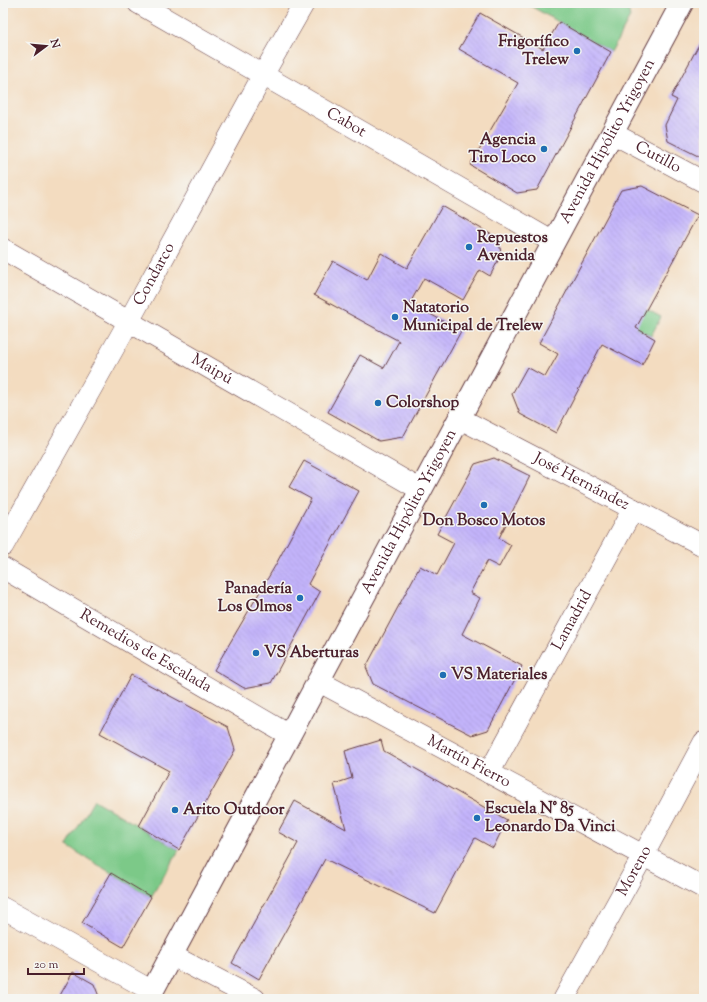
<svg xmlns="http://www.w3.org/2000/svg" width="707" height="1002" viewBox="0 0 707 1002" font-family="'Sorts Mill Goudy',serif">
<style>
.green{fill:#7cc988;stroke:#63745a}
.building{fill:url(#building-back-hatch)}
.lines{fill:none;stroke-linecap:round;stroke-linejoin:round}
.minor-casing{stroke:#633b41;stroke-width:22}
.major-casing{stroke:#633b41;stroke-width:24}
.minor{stroke:#fff;stroke-width:21}
.major{stroke:#fff;stroke-width:22}
.poi-dot{fill:#1f6fb2;stroke:#f6f6f2;stroke-width:1.5}
.labels{text-anchor:middle;dominant-baseline:central;stroke-width:3;stroke-linejoin:round;paint-order:stroke}
.poi-label{font-size:16px;font-weight:bold;fill:#4a1f2b;stroke:#f6f6f2;text-anchor:start}
.street-label{font-size:16px;fill:#4a1f2b;stroke:#f6f6f2}
</style>
<defs>
<pattern id="building-back-hatch" width="6" height="6" patternUnits="userSpaceOnUse"><rect width="6" height="6" fill="#c3b4fb"/><path d="M-1 5l2 2M0 0l6 6M5-1l2 2" fill="none" stroke="#a99ad7"/></pattern>
</defs>
<rect width="100%" height="100%" fill="#f6f6f2"/>
<filter id="ink" filterUnits="userSpaceOnUse"><feTurbulence type="fractalNoise" baseFrequency=".025" numOctaves="2"/><feDisplacementMap in="SourceGraphic" scale="8" xChannelSelector="R" yChannelSelector="G"/><feConvolveMatrix kernelMatrix="1 2 1 2 8 2 1 2 1" color-interpolation-filters="sRGB"/></filter>
<filter id="wash" filterUnits="userSpaceOnUse"><feTurbulence type="fractalNoise" baseFrequency=".012" numOctaves="4" result="noise"/><feDisplacementMap in="SourceGraphic" scale="16" xChannelSelector="R" yChannelSelector="G"/><feGaussianBlur stdDeviation="0.9" result="paint"/><feColorMatrix in="noise" values="0 0 0 0 0 0 0 0 0 0 0 0 0 0 0 0 0 1.4 0 .05"/><feComposite in="paint" operator="in"/></filter>
<g filter="url(#wash)">
<rect width="100%" height="100%" fill="#f3dcc0"/>
<g class="green">
<path d="M528,3H627L630,17L611,52L527,4Z"/>
<path d="M577,272L661,317L651,336L567,291Z"/>
<path d="M94,800L179,850L151,897L67,846Z"/>
</g>
<g id="blocks">
<g class="building">
<path d="M480,13L543,49L559,22L611,52L537,190L517,193L470,165L518,83L459,49Z"/>
<path d="M704,35V159L668,141L665,125L677,100L671,97Z"/>
<path d="M642,186L698,215L636,328L655,339L642,365L602,344L556,433L520,414L512,394L527,367L545,377L558,354L539,343L621,190Z"/>
<path d="M442,206L499,239L501,255L490,276L480,270L463,300L424,278L410,303L461,331L403,437L379,441L328,412L360,355L384,368L399,341L314,295L333,261L367,280L381,253L407,268Z"/>
<path d="M494,458L530,476L499,538L511,545L499,567L487,561L470,593L480,598L462,634L522,666L488,730L472,735L373,684L366,667L420,566L437,575L454,543L437,534L475,464Z"/>
<path d="M304,461L359,491L308,584L320,592L271,683L244,688L214,670L275,566L311,499L289,487Z"/>
<path d="M131,675L228,727L235,750L179,850L139,826L169,771L100,733Z"/>
<path d="M381,740L384,751L507,820L493,848L475,838L435,913L325,859L259,979L232,963L298,843L278,832L295,801L346,829L334,784L352,778L345,751Z"/>
<path d="M111,873L151,897L123,947L82,923Z"/>
<path d="M73,972L94,984L100,999H58Z"/>
</g>
</g>
</g>
<g filter="url(#ink)">
<use href="#blocks" fill-opacity="0" stroke="#633b41" stroke-width="1"/>
<g class="lines">
<defs>
<g id="minor">
<path id="s1" d="M138,3L553,242"/>
<path id="s2" d="M612,133L704,182"/>
<path id="s3" d="M3,249L421,490"/>
<path id="s4" d="M459,418L704,546"/>
<path id="s5" d="M3,546L129,321L263,75L304,3"/>
<path id="s6" d="M3,568L289,735"/>
<path id="s7" d="M318,681L704,888"/>
<path id="s8" d="M489,773L633,509"/>
<path d="M3,908L152,991"/>
<path d="M171,955L255,999"/>
<path id="s9" d="M564,999L643,856L704,742"/>
</g>
<g id="major">
<path id="s10" d="M148,999L682,3"/>
</g>
</defs>
<use href="#minor" class="minor-casing"/>
<use href="#major" class="major-casing"/>
<use href="#minor" class="minor"/>
<use href="#major" class="major"/>
</g>
</g>
<g class="poi-dot">
<circle cx="577" cy="51" r="4"/>
<circle cx="544" cy="149" r="4"/>
<circle cx="469" cy="247" r="4"/>
<circle cx="395" cy="317" r="4"/>
<circle cx="378" cy="403" r="4"/>
<circle cx="484" cy="505" r="4"/>
<circle cx="300" cy="598" r="4"/>
<circle cx="256" cy="653" r="4"/>
<circle cx="443" cy="675" r="4"/>
<circle cx="175" cy="810" r="4"/>
<circle cx="477" cy="818" r="4"/>
</g>
<g class="labels">
<g class="poi-label">
<text x="569" y="42" text-anchor="end">Frigorífico<tspan x="569" dy="18">Trelew</tspan></text>
<text x="536" y="140" text-anchor="end">Agencia<tspan x="536" dy="18">Tiro Loco</tspan></text>
<text x="477" y="238">Repuestos<tspan x="477" dy="18">Avenida</tspan></text>
<text x="403" y="308">Natatorio<tspan x="403" dy="18">Municipal de Trelew</tspan></text>
<text x="386" y="403">Colorshop</text>
<text x="484" y="521" text-anchor="middle">Don Bosco Motos</text>
<text x="292" y="589" text-anchor="end">Panadería<tspan x="292" dy="18">Los Olmos</tspan></text>
<text x="264" y="653">VS Aberturas</text>
<text x="451" y="675">VS Materiales</text>
<text x="485" y="809">Escuela N° 85<tspan x="485" dy="18">Leonardo Da Vinci</tspan></text>
<text x="183" y="810">Arito Outdoor</text>
</g>
<g class="street-label">
<text stroke="none"><textPath href="#s1" startOffset="240">Cabot</textPath></text>
<text stroke="none"><textPath href="#s10" startOffset="973">Avenida Hipólito Yrigoyen</textPath></text>
<text stroke="none"><textPath href="#s2" startOffset="52">Cutillo</textPath></text>
<text stroke="none"><textPath href="#s5" startOffset="311">Condarco</textPath></text>
<text stroke="none"><textPath href="#s3" startOffset="241">Maipú</textPath></text>
<text stroke="none"><textPath href="#s4" startOffset="138">José Hernández</textPath></text>
<text stroke="none"><textPath href="#s10" startOffset="553">Avenida Hipólito Yrigoyen</textPath></text>
<text stroke="none"><textPath href="#s8" startOffset="174">Lamadrid</textPath></text>
<text stroke="none"><textPath href="#s6" startOffset="165">Remedios de Escalada</textPath></text>
<text stroke="none"><textPath href="#s7" startOffset="171">Martín Fierro</textPath></text>
<text stroke="none"><textPath href="#s9" startOffset="146">Moreno</textPath></text>
</g>
</g>
<rect width="707" height="1002" fill="none" stroke="#f6f6f2" stroke-width="16"/>
<g transform="translate(46 46) rotate(74)" stroke="#f6f6f2" stroke-width="3" paint-order="stroke">
<path d="M0-3L7 15L0 10L-7 15Z" fill="#4a1f2b"/>
<text y="-6" font-size="11" font-weight="bold" text-anchor="middle" fill="#4a1f2b">N</text>
</g>
<path d="M28 968v6h56v-6" fill="none" stroke="#4a1f2b" stroke-width="2"/>
<text x="34" y="968" font-size="12" fill="#4a1f2b" stroke="#f6f6f2" stroke-width="3" paint-order="stroke">20 m</text>
</svg>
